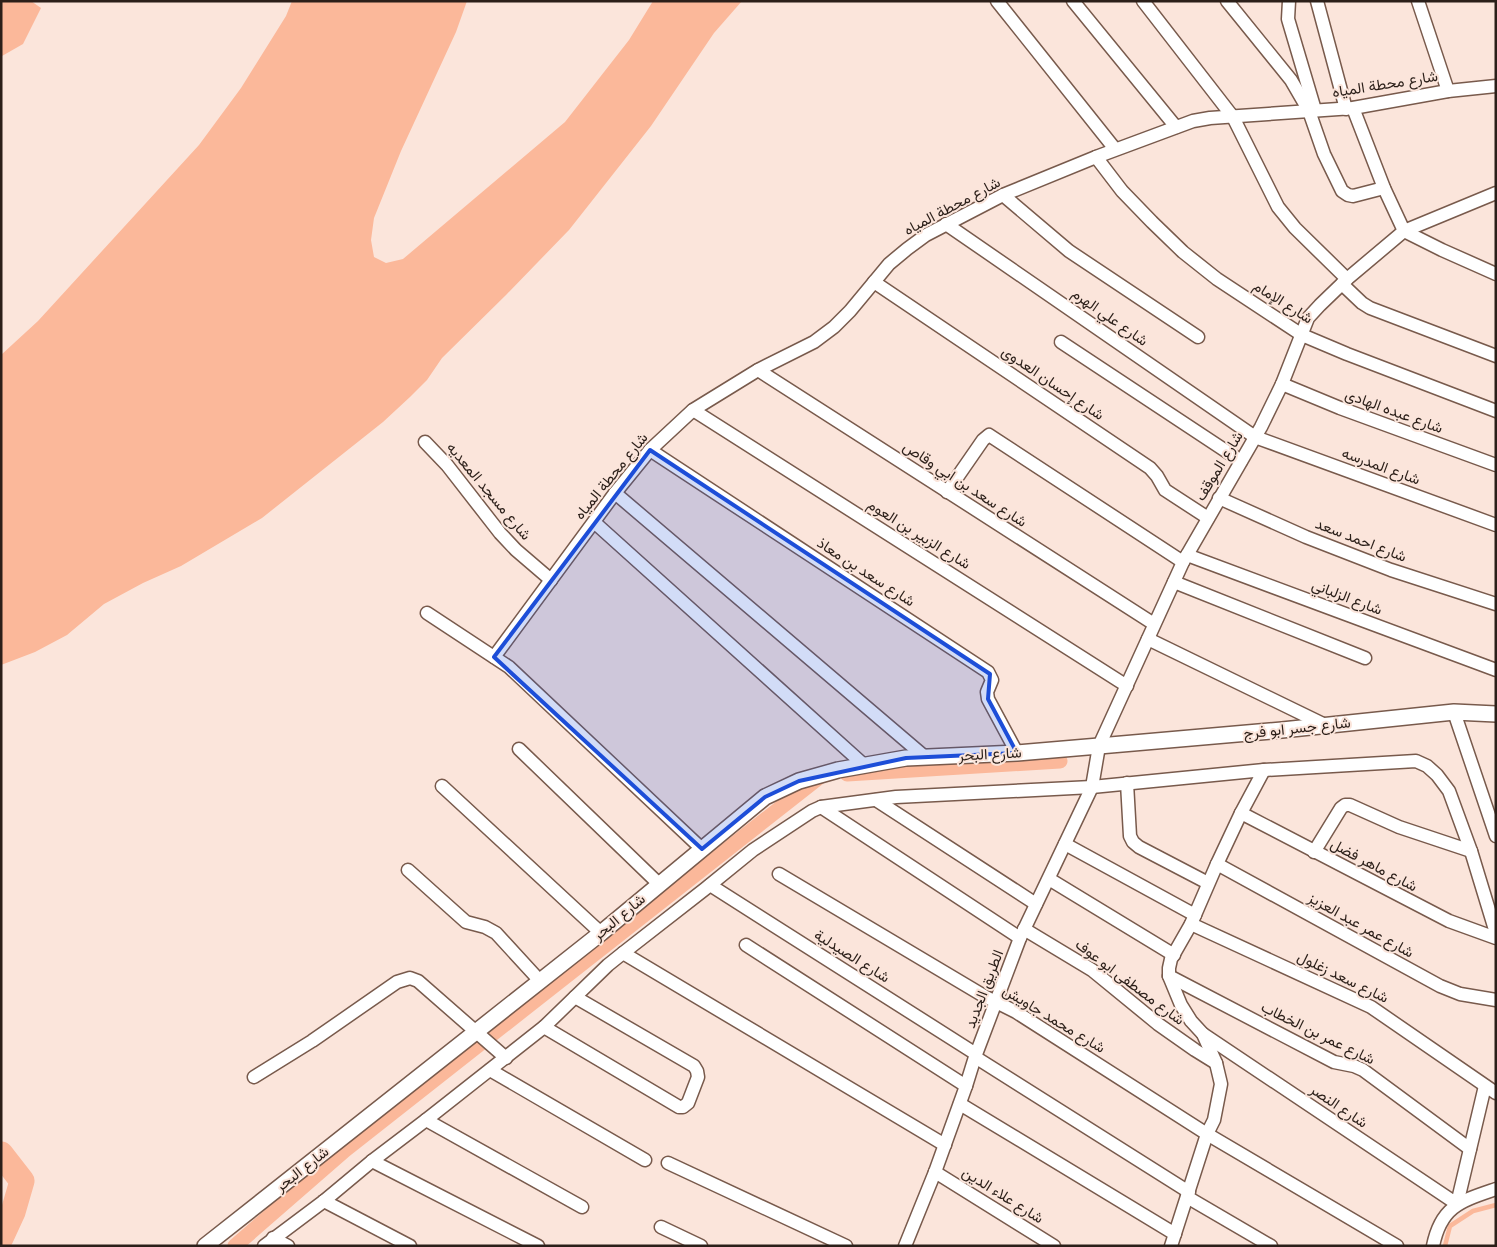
<svg xmlns="http://www.w3.org/2000/svg" width="1497" height="1247" viewBox="0 0 1497 1247" font-family="Raleway,Vazirmatn,sans-serif">
<style>
.water{fill:#fbb89a}
.lines{fill:none;stroke-linecap:round;stroke-linejoin:round}
.stream{stroke:#fbb89a;stroke-width:4.5}
.canal{stroke:#fbb89a;stroke-width:15}
.river{stroke:#fbb89a;stroke-width:25}
.minor-casing{stroke:#785a4c;stroke-width:15}
.tertiary-casing{stroke:#785a4c;stroke-width:18}
.minor{stroke:#fff;stroke-width:12}
.tertiary{stroke:#fff;stroke-width:15}
.marked{fill:#1d4ed8;fill-opacity:0.2;stroke:#1d4ed8;stroke-width:4;stroke-linejoin:round}
.labels{text-anchor:middle;dominant-baseline:central;stroke-width:4;stroke-linejoin:round;paint-order:stroke}
.street-label{font-size:15px;fill:#2b1f19;stroke:#fbe5db}
</style>
<rect width="100%" height="100%" fill="#fbe5db"/>
<g class="water">
<path d="M1,1H31L41,8L23,44L2,56Z"/>
<path d="M292,1H467L456,32L401,151L374,218L371,240L374,257L386,263L403,259L565,122L629,40L653,1H742L714,33L651,126L569,230L506,295L442,358L427,380L410,397L383,422L262,518L181,566L143,583L104,604L67,635L35,652L1,665V355L38,321L199,145L241,88L286,16Z"/>
</g>
<g class="lines">
<path class="stream" d="M1445,1246L1450,1226L1473,1211L1496,1205"/>
<g class="canal">
<path d="M847,774L1060,761"/>
<path d="M235,1246L345,1150L822,775"/>
</g>
<path class="river" d="M1,1154L22,1181L13,1212L1,1238"/>
<defs>
<g id="minor">
<path d="M997,1L1115,149"/>
<path d="M1073,1L1176,127"/>
<path d="M1143,1L1233,117L1278,207L1295,228L1347,279"/>
<path d="M1227,1L1291,80L1309,111L1324,154L1342,191L1348,195L1353,196L1384,188"/>
<path d="M1289,1L1288,19L1315,110"/>
<path d="M1317,1L1346,109"/>
<path d="M1418,1L1448,91"/>
<path d="M1353,108L1384,188L1404,231"/>
<path d="M1096,157L1122,191L1152,222L1183,252L1217,279L1302,335L1347,354L1496,411"/>
<path d="M1003,195L1069,251L1198,337"/>
<path d="M946,224L1255,437L1496,525"/>
<path d="M1404,231L1442,250L1496,274"/>
<path d="M874,282L1150,468L1157,476L1165,490L1208,518"/>
<path d="M1342,284L1362,303L1370,308L1496,356"/>
<path d="M1061,342L1241,461"/>
<path d="M758,370L1154,624"/>
<path d="M1282,384L1340,408L1496,465"/>
<path d="M693,410L1127,686"/>
<path d="M425,442L447,465L500,533L516,550L551,580"/>
<path d="M650,450L988,672L992,680L987,692L988,699L1017,753"/>
<path d="M947,492L983,440L989,435L992,437L1183,562"/>
<path d="M615,493L925,757"/>
<path d="M1219,498L1306,537L1391,570L1496,604"/>
<path d="M594,522L864,765"/>
<path d="M1187,555L1496,670"/>
<path d="M1174,582L1365,658"/>
<path d="M427,613L509,667L702,849"/>
<path d="M1148,639L1325,725"/>
<path d="M494,657L615,493L650,450L693,410L758,370L814,342L834,327L850,311L889,264L907,249L926,235L1003,195L1096,157L1193,121L1210,118L1353,108L1448,91L1496,86"/>
<path d="M1454,712L1496,836"/>
<path d="M519,749L659,884"/>
<path d="M1127,783L1130,836L1133,842L1139,847L1208,883"/>
<path d="M442,786L601,933"/>
<path d="M876,800L1036,904"/>
<path d="M821,807L1020,938"/>
<path d="M1241,813L1449,921L1496,938"/>
<path d="M1065,844L1195,915"/>
<path d="M1314,852L1341,808L1345,805H1350L1399,827L1471,851"/>
<path d="M1217,864L1440,986L1460,994L1496,1000"/>
<path d="M408,870L466,922L485,927L496,933L540,981"/>
<path d="M779,874L984,996L1016,1012L1207,1134L1397,1246"/>
<path d="M1049,879L1174,955"/>
<path d="M710,885L976,1054"/>
<path d="M1191,924L1371,1007L1496,1093"/>
<path d="M1024,929L1092,970L1158,1024L1195,1050L1216,1063"/>
<path d="M746,945L966,1086"/>
<path d="M623,953L945,1145"/>
<path d="M1169,976L1334,1062L1354,1066L1363,1070L1470,1149"/>
<path d="M544,1027L679,1107H683L688,1103L698,1077L697,1071L694,1066L575,997"/>
<path d="M1203,1034L1457,1204L1485,1086"/>
<path d="M975,1057L1189,1192"/>
<path d="M490,1070L645,1160"/>
<path d="M254,1077L312,1041L397,982L410,978L418,981L506,1058"/>
<path d="M960,1104L1175,1234"/>
<path d="M426,1120L582,1207"/>
<path d="M372,1161L538,1246"/>
<path d="M668,1163L846,1246"/>
<path d="M935,1172L1054,1246"/>
<path d="M1187,1197L1271,1246"/>
<path d="M324,1201L410,1246"/>
<path d="M661,1227L701,1246"/>
<path d="M273,1238L288,1246"/>
<path d="M264,1246L324,1201L372,1161L426,1120L544,1027L608,965L623,953L705,889L753,850L812,811L821,807L896,797L1092,787L1264,770L1416,761L1427,766L1437,775L1449,791L1471,851L1496,933"/>
<path d="M905,1246L935,1172L966,1086L975,1057L1020,938L1092,787L1099,746L1183,562L1261,427L1282,384L1308,318L1320,305L1347,279L1404,231L1496,193"/>
<path d="M1171,1246L1207,1134L1214,1120L1221,1084L1216,1063L1203,1034L1191,1021L1181,1005L1169,976V968L1171,959L1191,924L1217,864L1241,813L1264,770"/>
<path d="M1433,1246C1441,1206 1461,1201 1496,1189"/>
</g>
<path id="tertiary" d="M205,1246L601,933L765,797L799,781L838,770L906,758L1017,753L1099,746L1282,730L1454,712L1496,714"/>
</defs>
<use href="#minor" class="minor-casing"/>
<use href="#tertiary" class="tertiary-casing"/>
<use href="#minor" class="minor"/>
<use href="#tertiary" class="tertiary"/>
</g>
<path class="marked" d="M650,450L990,674L988,699L1017,753L906,758L799,781L765,797L702,849L494,657Z"/>
<g class="labels">
<g class="street-label">
<text transform="translate(1385 84) rotate(-9)">شارع محطة المياه</text>
<text transform="translate(952 206) rotate(-28)">شارع محطة المياه</text>
<text transform="translate(1283 302) rotate(32)">شارع الإمام</text>
<text transform="translate(1110 317) rotate(35)">شارع علي الهرم</text>
<text transform="translate(1053 383) rotate(34)">شارع إحسان العدوى</text>
<text transform="translate(1394 411) rotate(20)">شارع عبده الهادى</text>
<text transform="translate(1219 466) rotate(-59)">شارع الموقف</text>
<text transform="translate(1381 466) rotate(20)">شارع المدرسه</text>
<text transform="translate(611 476) rotate(-51)">شارع محطة المياه</text>
<text transform="translate(965 484) rotate(33)">شارع سعد بن ابي وقاص</text>
<text transform="translate(489 491) rotate(50)">شارع مسجد المعديه</text>
<text transform="translate(919 534) rotate(32)">شارع الزبير بن العوم</text>
<text transform="translate(1361 540) rotate(21)">شارع احمد سعد</text>
<text transform="translate(866 572) rotate(33)">شارع سعد بن معاذ</text>
<text transform="translate(1347 597) rotate(21)">شارع الزلباني</text>
<text transform="translate(1297 728) rotate(-6)">شارع جسر ابو فرج</text>
<text transform="translate(990 754) rotate(-3)">شارع البحر</text>
<text transform="translate(1374 865) rotate(28)">شارع ماهر فضل</text>
<text transform="translate(619 917) rotate(-40)">شارع البحر</text>
<text transform="translate(1361 925) rotate(29)">شارع عمر عبد العزيز</text>
<text transform="translate(852 956) rotate(32)">شارع الصيدلية</text>
<text transform="translate(1343 977) rotate(26)">شارع سعد زغلول</text>
<text transform="translate(1130 982) rotate(37)">شارع مصطفى ابو عوف</text>
<text transform="translate(984 989) rotate(-69)">الطريق الجديد</text>
<text transform="translate(1054 1019) rotate(31)">شارع محمد جاويش</text>
<text transform="translate(1318 1033) rotate(26)">شارع عمر بن الخطاب</text>
<text transform="translate(1339 1106) rotate(34)">شارع النصر</text>
<text transform="translate(302 1169) rotate(-38)">شارع البحر</text>
<text transform="translate(1003 1195) rotate(32)">شارع علاء الدين</text>
</g>
</g>
<rect width="1497" height="1247" fill="none" stroke="#2b1f19" stroke-width="5"/>
</svg>
